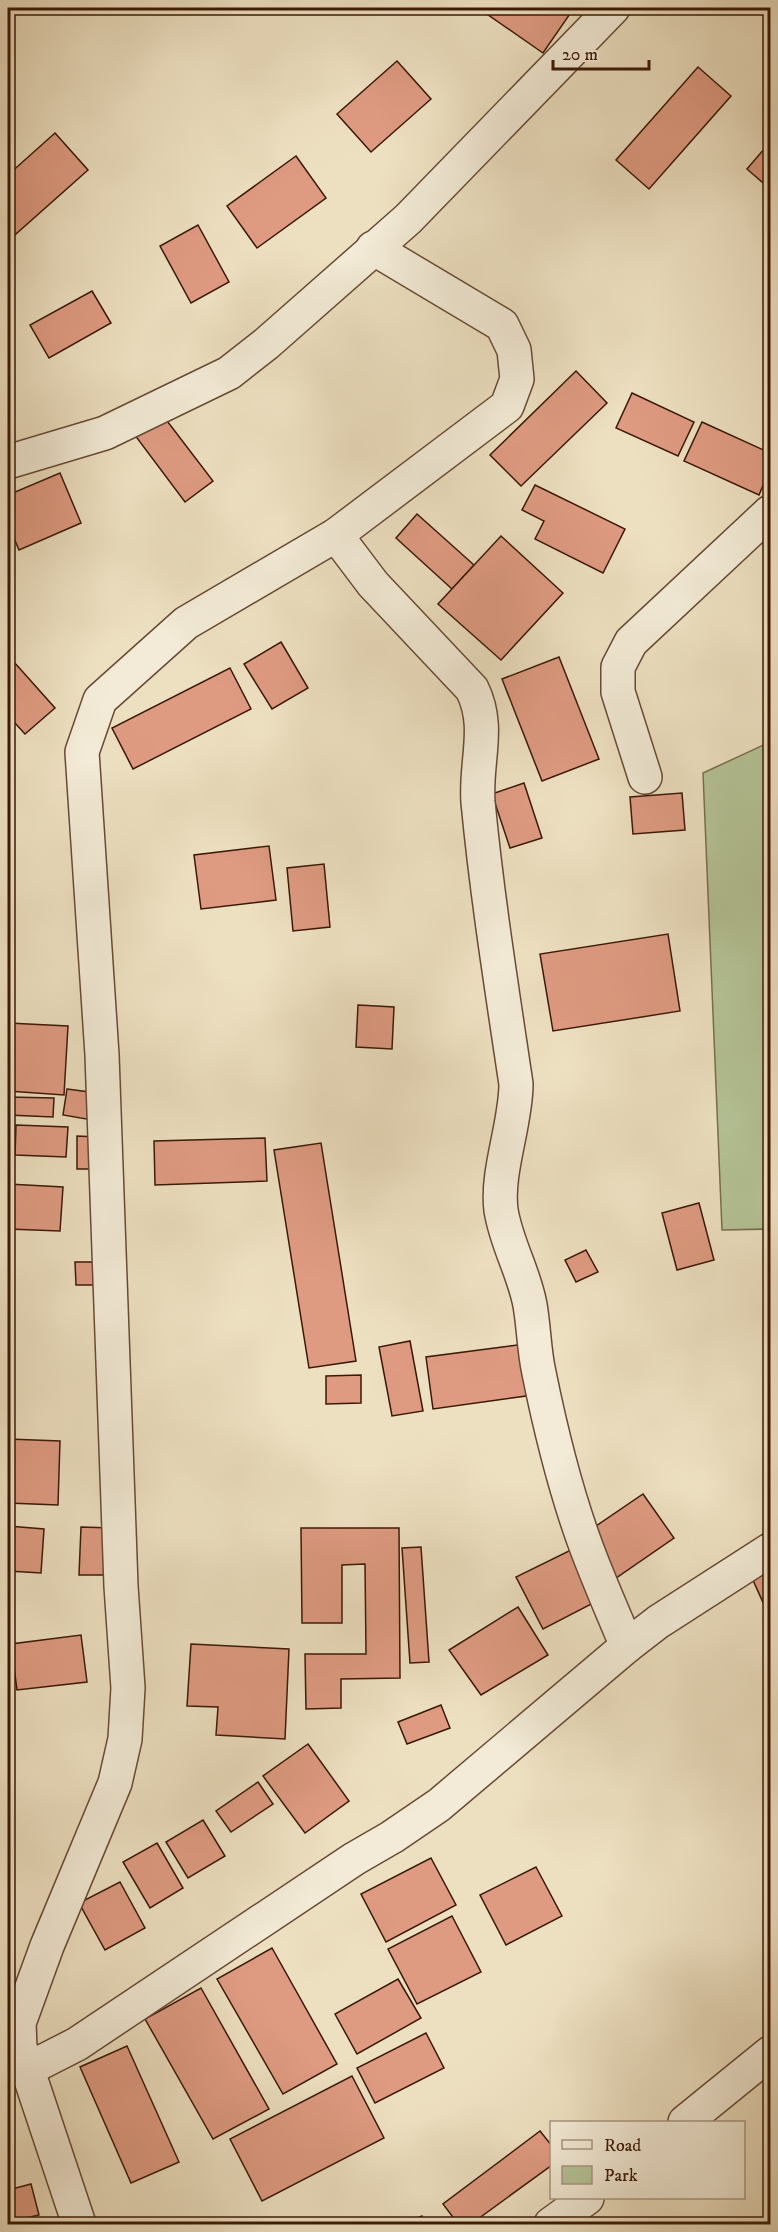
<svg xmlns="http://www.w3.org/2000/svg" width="778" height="2232" viewBox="0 0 778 2232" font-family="'IM FELL DW Pica',serif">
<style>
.green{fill:#b4c396;stroke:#776e4e;stroke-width:1.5}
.building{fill:#df9b82;stroke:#3a1806;stroke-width:1.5}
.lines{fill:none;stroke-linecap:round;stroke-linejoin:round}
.minor-casing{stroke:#674a35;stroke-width:36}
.minor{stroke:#f3ebd7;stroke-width:33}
</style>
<rect width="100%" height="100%" fill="#ede0c1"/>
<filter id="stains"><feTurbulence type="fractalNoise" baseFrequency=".00333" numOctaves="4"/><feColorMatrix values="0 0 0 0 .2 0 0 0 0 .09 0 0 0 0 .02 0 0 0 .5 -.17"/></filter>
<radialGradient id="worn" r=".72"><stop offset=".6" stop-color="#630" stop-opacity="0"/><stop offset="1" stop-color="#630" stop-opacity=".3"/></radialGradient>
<path class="green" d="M770,742V1229L722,1230L703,773Z"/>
<g class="building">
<path d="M487,8H574L543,53L484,12Z"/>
<path d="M397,61L431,99L371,152L337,114Z"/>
<path d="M698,67L731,96L649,189L616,160Z"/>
<path d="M55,133L88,170L8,241V175Z"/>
<path d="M770,142V189L747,169Z"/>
<path d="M296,156L326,198L257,248L227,206Z"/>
<path d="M198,225L229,282L191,303L160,246Z"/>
<path d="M92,291L111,323L49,358L30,325Z"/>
<path d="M576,371L607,403L521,486L490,455Z"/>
<path d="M632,393L694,422L678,456L616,428Z"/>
<path d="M161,413L213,481L185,502L134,434Z"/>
<path d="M702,422L770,453V469L759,495L684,461Z"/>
<path d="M60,473L81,523L19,550L8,524V495Z"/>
<path d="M535,485L625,529L603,573L535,539L544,521L522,510Z"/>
<path d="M417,514L474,565L452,589L396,538Z"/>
<path d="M501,536L563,593L501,660L438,604Z"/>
<path d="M281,642L308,688L272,709L244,664Z"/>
<path d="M559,657L599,759L542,781L502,679Z"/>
<path d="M14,662L55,708L25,734L14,722L8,727V668Z"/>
<path d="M230,668L251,709L133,769L112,728Z"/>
<path d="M524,783L542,838L510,848L492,794Z"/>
<path d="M682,793L685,830L633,834L630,797Z"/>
<path d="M269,846L276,900L201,909L194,855Z"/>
<path d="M324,864L330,927L293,931L287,868Z"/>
<path d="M668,934L680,1011L553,1031L540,954Z"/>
<path d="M358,1005L394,1007L392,1049L356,1047Z"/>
<path d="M8,1023L68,1026L64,1095L8,1091Z"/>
<path d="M67,1089L97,1093L92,1120L63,1115Z"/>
<path d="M8,1097L54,1098L53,1117L8,1115Z"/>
<path d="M16,1125L68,1127L66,1157L15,1155Z"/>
<path d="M77,1136L97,1137L96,1169H77Z"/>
<path d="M265,1138L267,1181L155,1185L154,1141Z"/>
<path d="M321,1143L356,1361L309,1368L274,1150Z"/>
<path d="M8,1184L63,1187L60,1231L8,1229Z"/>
<path d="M699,1203L714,1260L677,1270L662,1213Z"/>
<path d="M586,1250L598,1272L576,1282L565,1260Z"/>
<path d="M75,1262H97L98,1285H76Z"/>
<path d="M410,1341L423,1411L392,1416L379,1347Z"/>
<path d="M525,1344L533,1395L433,1409L426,1357Z"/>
<path d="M361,1375V1403L326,1404V1376Z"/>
<path d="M8,1439L60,1441L58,1505L8,1503Z"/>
<path d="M643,1494L674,1538L616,1578L596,1526Z"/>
<path d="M8,1526L44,1529L41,1573L8,1571Z"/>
<path d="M81,1527L112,1528L111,1575H79Z"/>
<path d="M301,1528H399L400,1678L341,1679V1708L306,1709L305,1654H366L365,1564L342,1565V1623H302Z"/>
<path d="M421,1547L429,1662L410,1663L402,1548Z"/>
<path d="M575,1548L601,1599L543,1629L516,1577Z"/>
<path d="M770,1569V1618L752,1578Z"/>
<path d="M518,1607L548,1655L481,1695L449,1650Z"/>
<path d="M81,1635L87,1682L17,1690L11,1644Z"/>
<path d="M191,1644L289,1649L285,1739L216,1735L218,1707L187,1706Z"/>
<path d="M441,1705L450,1728L407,1744L398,1722Z"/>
<path d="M308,1744L349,1801L305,1833L263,1776Z"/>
<path d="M258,1782L273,1804L231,1832L216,1811Z"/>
<path d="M203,1820L225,1856L188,1878L166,1842Z"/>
<path d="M157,1843L183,1888L150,1908L123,1862Z"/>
<path d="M431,1858L456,1905L386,1942L361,1894Z"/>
<path d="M536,1867L562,1916L506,1945L480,1895Z"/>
<path d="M120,1882L145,1928L105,1950L79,1903Z"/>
<path d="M452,1916L481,1972L417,2004L388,1949Z"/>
<path d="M272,1948L337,2064L283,2094L217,1979Z"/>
<path d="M398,1979L421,2018L357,2054L335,2014Z"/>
<path d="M201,1988L269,2109L213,2139L145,2019Z"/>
<path d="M426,2033L444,2068L375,2103L357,2068Z"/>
<path d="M127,2046L179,2162L131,2183L80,2067Z"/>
<path d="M352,2076L384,2138L262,2201L230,2139Z"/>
<path d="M540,2131L552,2146V2165L471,2224H458L443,2204Z"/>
<path d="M31,2184L39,2215L8,2222V2190Z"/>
<path d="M422,2216L426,2224H403Z"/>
<path d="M60,2217L63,2224H36Z"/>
</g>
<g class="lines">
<defs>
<g id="minor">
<path d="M8,462L105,433L229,373L266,344L408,219L613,8"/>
<path d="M336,535L373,584L472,689C491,727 475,761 478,802C487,896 502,990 516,1084C516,1124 496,1172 501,1210C506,1243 524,1272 530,1305C534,1328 534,1351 539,1373C551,1432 566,1493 587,1549C599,1581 613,1613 627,1646"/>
<path d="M645,777L618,692V667L631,642L770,512"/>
<path d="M8,2064L28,2069L77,2044L354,1859L392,1837L439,1805L627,1646L658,1622L770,1550"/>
<path d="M685,2122L770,2053"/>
<path d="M79,2224L20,2047L19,2023L47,1946L115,1783L125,1739L128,1688L121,1586L102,1055L82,752L100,700L186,623L336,535L507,406L517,379L514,350L502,325L373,248"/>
<path d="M551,2224L587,2198"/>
</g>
</defs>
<use href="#minor" class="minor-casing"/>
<use href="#minor" class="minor"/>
</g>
<rect width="778" height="2232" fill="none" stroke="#ede0c1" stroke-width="30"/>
<rect x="9" y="9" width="760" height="2214" fill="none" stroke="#3a1806" stroke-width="3"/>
<rect x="15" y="15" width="748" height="2202" fill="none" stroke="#3a1806" stroke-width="1.5"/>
<rect x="550" y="2121" width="195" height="78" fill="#f3ebd7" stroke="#a99783" stroke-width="1.5"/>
<rect x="562" y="2140" width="30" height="9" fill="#f3ebd7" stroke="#a99783" stroke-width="1.5"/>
<text x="604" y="2151" font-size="18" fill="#3a1806">Road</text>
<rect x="562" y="2166" width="30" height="18" fill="#b4c396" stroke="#a99783" stroke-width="1.5"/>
<text x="604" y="2181" font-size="18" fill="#3a1806">Park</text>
<path d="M553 60v9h96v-9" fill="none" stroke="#3a1806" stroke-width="3"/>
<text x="562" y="60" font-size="18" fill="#3a1806" stroke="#f3ebd7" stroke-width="4.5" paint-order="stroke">20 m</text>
<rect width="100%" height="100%" filter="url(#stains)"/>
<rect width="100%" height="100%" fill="url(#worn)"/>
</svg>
